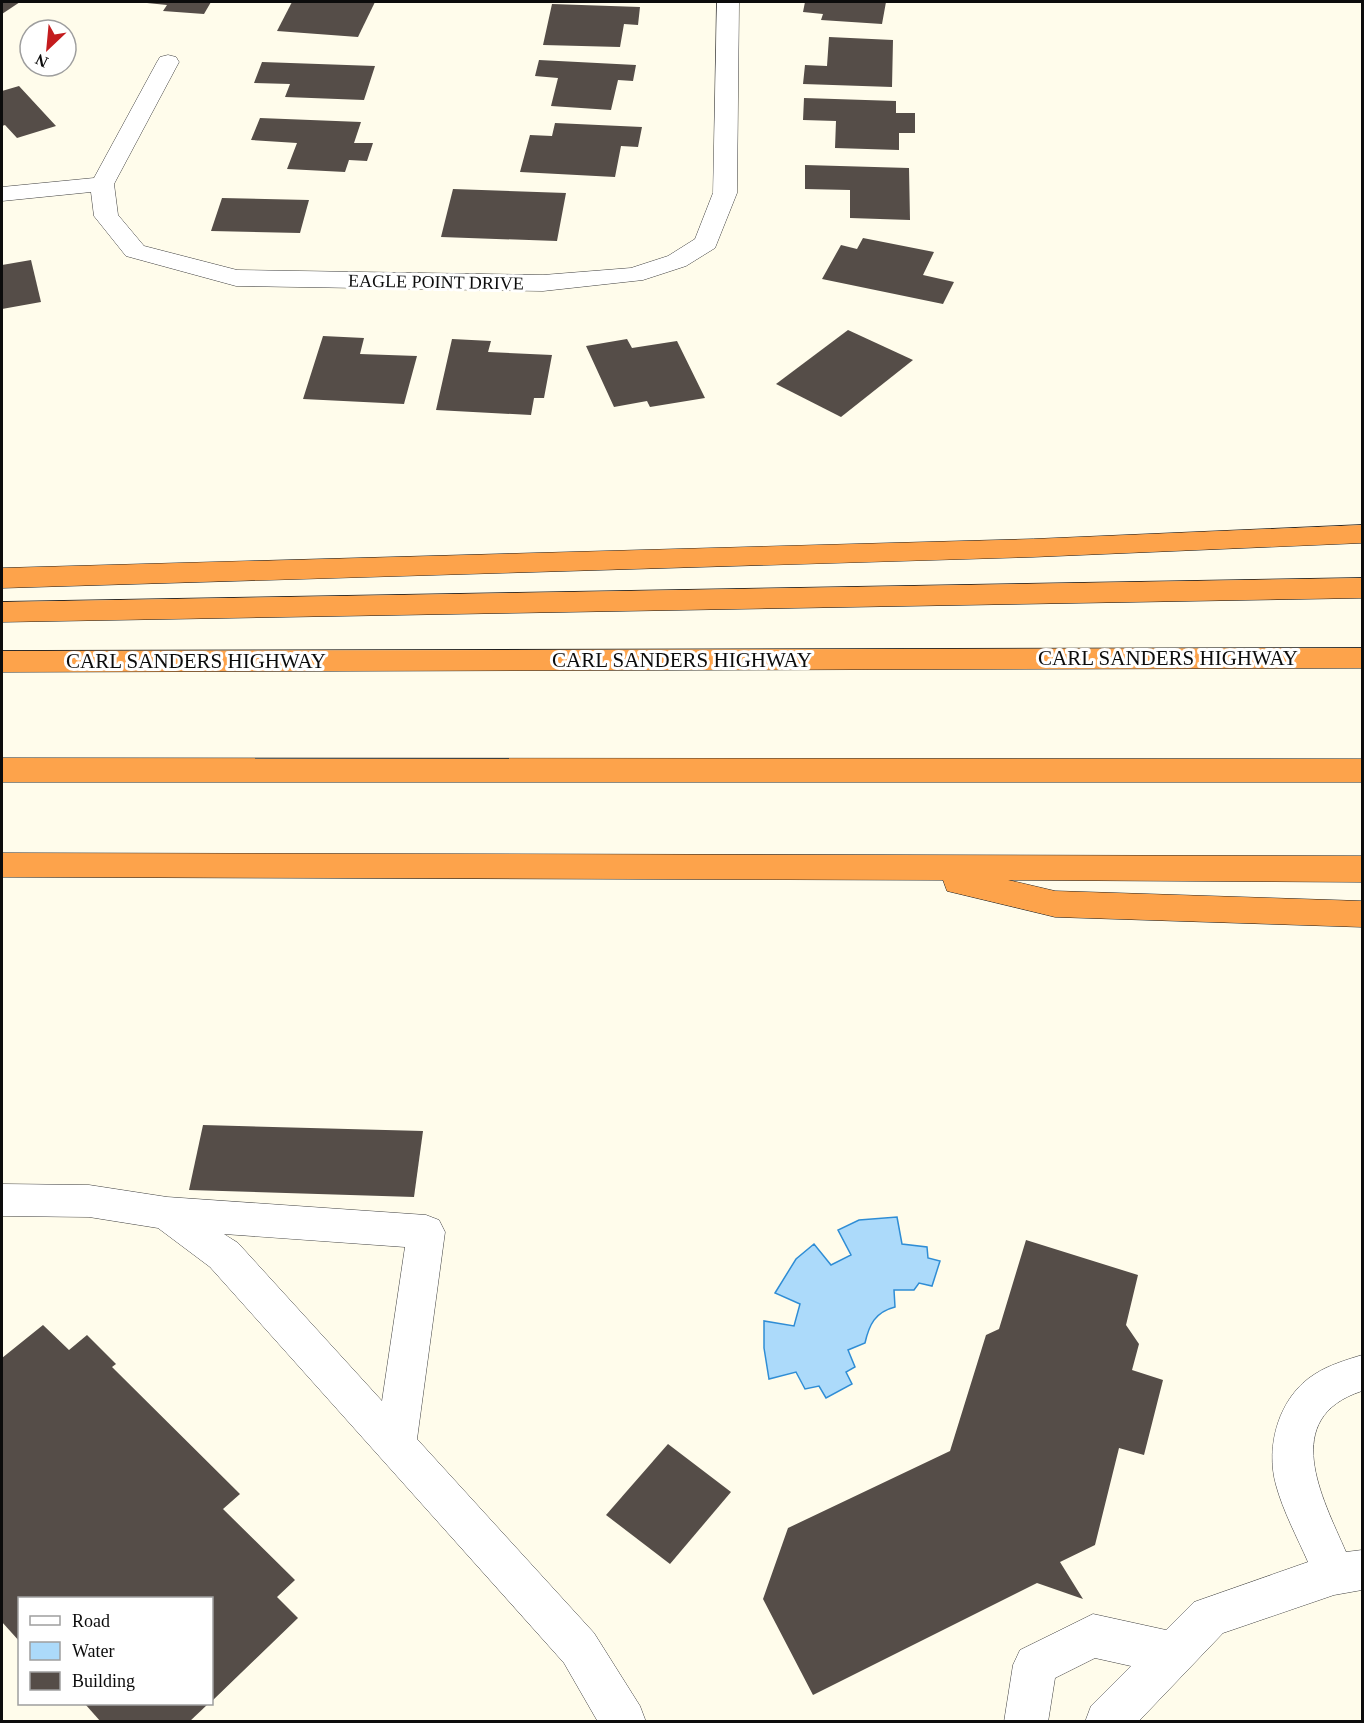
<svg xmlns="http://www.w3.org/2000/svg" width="1364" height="1723" viewBox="0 0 1364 1723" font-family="Georgia,serif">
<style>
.water{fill:#acdafa;stroke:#2f8dd5;stroke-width:1.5}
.building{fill:#554d48}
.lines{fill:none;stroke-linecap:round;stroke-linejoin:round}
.minor-casing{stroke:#3f3f3f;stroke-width:1}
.highway-casing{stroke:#1d1d1d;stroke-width:1}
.minor{fill:#fff;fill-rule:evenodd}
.highway{fill:#fda34b;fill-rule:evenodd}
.labels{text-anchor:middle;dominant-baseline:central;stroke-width:6;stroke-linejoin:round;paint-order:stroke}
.far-street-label{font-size:18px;fill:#0c0c0c;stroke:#fff}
.street-label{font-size:21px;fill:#0c0c0c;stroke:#fff}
</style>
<rect width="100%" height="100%" fill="#fffceb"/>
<path class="water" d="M897,1217L902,1244L927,1247L928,1258L940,1261L932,1286L919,1283L914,1290H894L895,1307C875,1312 869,1325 865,1343L848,1350L855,1367L846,1372L852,1384L826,1398L819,1386L805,1389L796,1372L769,1379L764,1348V1321L794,1326L800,1304L775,1293L796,1259L814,1244L831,1265L851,1255L838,1230L859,1220Z"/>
<g class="building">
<path d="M2,2H20L2,14Z"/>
<path d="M137,2H211L204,14L163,11L167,5Z"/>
<path d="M292,2H375L358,37L277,31Z"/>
<path d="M805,2H886L882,24L821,20L823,14L803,12Z"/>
<path d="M552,4L640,7L638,25L624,24L620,47L543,45Z"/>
<path d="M829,37L893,40L892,87L803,84L805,65L827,66Z"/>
<path d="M539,60L636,65L633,81L618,80L611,110L551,106L558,78L535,76Z"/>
<path d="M262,62L375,66L364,100L285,97L290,84L254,83Z"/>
<path d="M19,86L56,126L17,138L5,125L2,126V91Z"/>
<path d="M804,98L896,101V113H915V133H899V150L835,148L836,121L803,120Z"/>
<path d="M260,118L361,122L354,143H373L367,161L349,160L345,172L287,169L297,143L251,140Z"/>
<path d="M555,123L642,127L638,147L621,146L615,177L520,172L530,135L552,136Z"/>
<path d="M805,165L909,168L910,220L850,218V190L805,189Z"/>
<path d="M453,189L566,193L557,241L441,237Z"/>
<path d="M222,198L309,200L300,233L211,231Z"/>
<path d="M863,238L934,252L923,275L954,282L943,304L822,279L841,245L857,249Z"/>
<path d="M31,260L41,302L2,309V265Z"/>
<path d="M848,330L913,360L841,417L776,384Z"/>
<path d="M323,336L364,338L360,354L417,356L404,404L303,399Z"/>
<path d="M452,339L491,341L488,352L552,355L544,398H534L531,415L436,410Z"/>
<path d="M627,339L632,348L677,341L705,398L650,407L647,401L614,407L586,346Z"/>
<path d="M203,1125L423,1131L414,1197L189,1190Z"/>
<path d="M1026,1240L1138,1275L1126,1325L1139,1344L1132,1370L1163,1380L1144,1455L1119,1448L1095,1545L1060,1562L1083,1599L1037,1583L813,1695L763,1599L788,1528L950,1451L986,1335L999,1329Z"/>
<path d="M43,1325L69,1350L87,1335L116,1364L112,1367L240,1494L223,1509L295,1580L277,1597L298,1618L212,1701V1598H20V1642L2,1622V1358Z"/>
<path d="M668,1444L731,1492L670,1564L606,1515Z"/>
<path d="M85,1704H208L189,1722H101Z"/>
</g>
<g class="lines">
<defs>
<g id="minor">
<path d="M717,2H739L737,193L715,248L686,266L643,280L543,291L236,286L126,256L94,216L91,192L2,201V187L94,178L157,62L160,57L168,55L176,57L179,62L114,184L118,215L144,246L237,270L543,275L631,268L668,256L695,239L713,193Z"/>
<path d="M2,1184L89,1185L167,1197L426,1215L439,1220L445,1232L417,1439L594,1633L640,1706L646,1722H598L564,1663L210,1267L158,1228L89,1217L2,1216ZM224,1234L405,1247L382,1401L238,1243Z"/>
<path d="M1362,1355V1391C1279,1418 1322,1497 1346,1552L1362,1550V1590L1334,1595L1223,1633L1138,1722H1085L1091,1706L1131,1666L1095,1658L1055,1678L1048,1722H1004L1013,1665L1020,1650L1093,1614L1166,1630L1194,1602L1308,1562C1297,1537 1283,1511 1276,1485C1265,1446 1279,1396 1315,1374C1329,1365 1346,1360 1362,1355Z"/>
</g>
<g id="highway">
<path d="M1362,525V543L1033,557L2,588V568L1033,539Z"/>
<path d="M1362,578V598L2,622V602Z"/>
<path d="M1362,648V668L2,672V651Z"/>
<path d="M2,758L1362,759V782H2Z"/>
<path d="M2,853L1362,856V882L1008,880L1055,891L1362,901V927L1055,917L947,891L943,880L2,877Z"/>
</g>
</defs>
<use href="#minor" class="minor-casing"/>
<use href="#highway" class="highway-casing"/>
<use href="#minor" class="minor"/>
<use href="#highway" class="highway"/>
</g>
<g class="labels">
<g class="far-street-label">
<text transform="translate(436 282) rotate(1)">EAGLE POINT DRIVE</text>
</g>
<g class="street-label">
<text x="1168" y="658">CARL SANDERS HIGHWAY</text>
<text x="682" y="660">CARL SANDERS HIGHWAY</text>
<text x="196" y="661">CARL SANDERS HIGHWAY</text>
</g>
</g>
<rect width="1364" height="1723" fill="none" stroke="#0c0c0c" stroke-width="6"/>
<rect x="18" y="1597" width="195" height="108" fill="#ffffff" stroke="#9e9e9e" stroke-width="1.5"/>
<rect x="30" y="1616" width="30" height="9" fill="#ffffff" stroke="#9e9e9e" stroke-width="1.5"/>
<text x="72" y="1627" font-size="18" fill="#0c0c0c">Road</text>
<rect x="30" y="1642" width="30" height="18" fill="#acdafa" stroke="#9e9e9e" stroke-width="1.5"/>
<text x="72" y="1657" font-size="18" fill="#0c0c0c">Water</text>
<rect x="30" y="1672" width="30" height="18" fill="#554d48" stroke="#9e9e9e" stroke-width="1.5"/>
<text x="72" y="1687" font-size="18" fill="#0c0c0c">Building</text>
<g transform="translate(48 48) rotate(206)"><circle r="28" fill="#ffffff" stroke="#9e9e9e" stroke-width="1.5"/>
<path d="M0-4.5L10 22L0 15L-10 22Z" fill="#c41c1e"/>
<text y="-9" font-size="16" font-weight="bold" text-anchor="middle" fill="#0c0c0c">N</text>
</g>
</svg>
